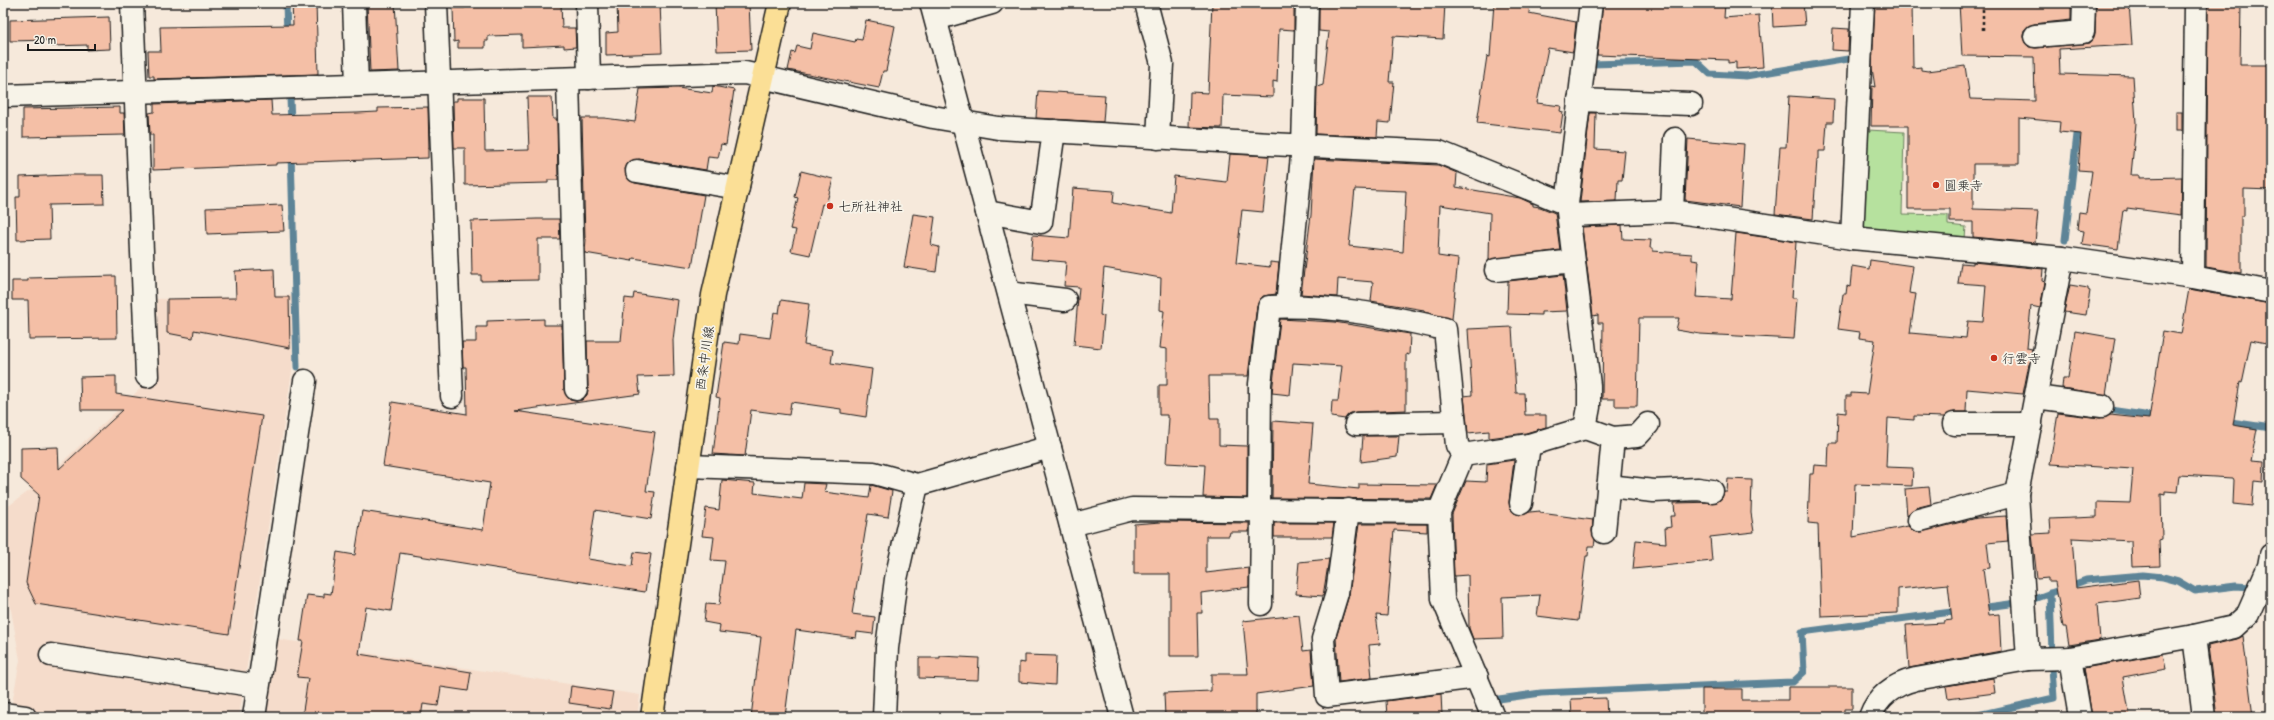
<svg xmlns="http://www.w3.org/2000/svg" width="2274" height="720" viewBox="0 0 2274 720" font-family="'Patrick Hand','Klee One',sans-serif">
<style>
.built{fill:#f5dccb}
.green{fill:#b6e19e;stroke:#697e5d}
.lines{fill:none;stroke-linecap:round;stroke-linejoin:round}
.stream{stroke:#5d8497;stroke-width:7}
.building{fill:#f4bfa6;stroke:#1c1c1c;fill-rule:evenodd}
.minor-casing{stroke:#1c1c1c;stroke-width:25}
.major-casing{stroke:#1c1c1c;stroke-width:25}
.path{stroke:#1c1c1c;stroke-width:2.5;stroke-dasharray:3 3;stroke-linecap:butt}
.minor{stroke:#f7f3e8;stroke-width:22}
.major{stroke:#fbdf96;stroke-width:22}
.poi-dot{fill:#c8321e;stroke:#f7f3e8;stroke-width:1.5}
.labels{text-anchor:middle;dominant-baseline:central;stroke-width:3.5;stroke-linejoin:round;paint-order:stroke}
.poi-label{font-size:13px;fill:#1c1c1c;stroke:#f7f3e8;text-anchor:start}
.street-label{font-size:13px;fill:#1c1c1c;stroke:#f7f3e8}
</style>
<rect width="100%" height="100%" fill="#f6e9db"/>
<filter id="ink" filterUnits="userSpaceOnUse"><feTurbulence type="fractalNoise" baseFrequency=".025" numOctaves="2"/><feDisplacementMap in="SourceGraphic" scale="8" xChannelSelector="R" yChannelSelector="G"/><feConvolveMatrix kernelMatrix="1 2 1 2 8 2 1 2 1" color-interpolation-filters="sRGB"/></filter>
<g filter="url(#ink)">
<g class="built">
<path d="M293,295L292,371L239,717H58L11,709L20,660L3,565V510L40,483L159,371L157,299Z"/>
<path d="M277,639L640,695L637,717H265Z"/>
</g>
<path class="green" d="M1868,130L1904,132L1902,214L1948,215V225L1966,227L1965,238L1860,232Z"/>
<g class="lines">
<g class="stream">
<path d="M286,3L287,35"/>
<path d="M1592,64L1696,61L1710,74L1746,76L1848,59"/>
<path d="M290,98L291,123"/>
<path d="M291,153L297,367"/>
<path d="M2065,240L2078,126"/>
<path d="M2103,409L2158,417"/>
<path d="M2224,421L2271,428"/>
<path d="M2050,593L2052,653"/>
<path d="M2032,600L2086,580L2143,575L2163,577L2178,581L2195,591L2236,586L2251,587"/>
<path d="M1980,608L2017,603"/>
<path d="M1499,709L1497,703L1499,699L1541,693L1793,682L1804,672L1802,632L1959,611"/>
<path d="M1969,717L2054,698L2052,668"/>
</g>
</g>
<g class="building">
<path d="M292,3H316L318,74L154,79V76H149L148,51H161L160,27L293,25Z"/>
<path d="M367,3H395L399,71L370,72Z"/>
<path d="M465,3H561L562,28H575L576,47L564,48V45L522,47V35L488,36V41H485V48H458V41L454,42L453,8H465Z"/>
<path d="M617,3H660L662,53L606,55V33L618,32Z"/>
<path d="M715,3H749L751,50L717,51Z"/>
<path d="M1212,3H1294V30L1279,29L1277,82L1273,81V97L1223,95L1222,128L1189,127L1190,92L1208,93Z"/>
<path d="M1319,3H1445L1443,39L1393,36L1389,82H1394L1390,123L1378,122L1377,137L1316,134L1317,87L1323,85L1329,32L1319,31Z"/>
<path d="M1494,3H1530L1529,13L1576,22L1573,52L1548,48L1537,103L1561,106L1560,111L1563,112L1560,133L1477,123L1487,56L1490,57Z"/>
<path d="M1603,3H1725L1724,18L1759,15L1763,67L1736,69V62L1728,63V60L1597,55Z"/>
<path d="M1772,3H1803L1805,25L1773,27Z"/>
<path d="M1875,3H1912L1913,68L1921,67V70L1928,71L1965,66L1970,99L2035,101L2034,57L1962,56L1959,3L2071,4V20L2034,24L2024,30L2023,37L2025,43L2029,47L2036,48L2089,43L2095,33L2096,3H2129L2132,45L2059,49L2060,74L2133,76L2136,123L2131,175H2139V178L2182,177L2181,215L2127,208V211L2123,210L2118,249L2082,244L2084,231L2077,230L2079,212L2086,213L2092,171L2078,170L2081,134L2059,132L2060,122L2019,118V164H1973V209L2038,211L2035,243L1973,237V222H1950V209H1908V126H1871L1872,86L1875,87L1872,68Z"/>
<path d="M2208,3H2241L2240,65H2271V190L2244,189V216H2241V273L2206,267Z"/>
<path d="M109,17L110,49L87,50V45L52,46L51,40L10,41V20Z"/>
<path d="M866,20L895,26L886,71H883L879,88L788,70L792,52L795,53L797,46L810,49L813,33L855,42L856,39L862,40Z"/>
<path d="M1833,28L1849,29L1848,51L1832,50Z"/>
<path d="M713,86L734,90L726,145L721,144L718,158L708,157L706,170L639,159L628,163L625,169L629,180L635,183L704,195L692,267L633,258L632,261L585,253L586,239H585L582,118H604L635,122L640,89L678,88L712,93Z"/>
<path d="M1038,91L1105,95L1103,122L1036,118Z"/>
<path d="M1789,96L1834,99L1833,122H1827L1825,151H1819V159H1817L1813,219L1775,214L1780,147H1786Z"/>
<path d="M527,97H552L553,119H557L558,180H548V183L465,185V148H454L453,101H457V98H484L485,151L529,150Z"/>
<path d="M271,100L272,115L357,113L378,112V108L428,107L429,149H428V158L276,163V165L153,170V135H150L149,113L154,112V104Z"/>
<path d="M120,107V113H124L125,135L23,137V109Z"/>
<rect x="2176" y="112" width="6" height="19"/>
<path d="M1590,113H1596L1595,149L1625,151L1622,180H1618L1617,201L1580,202Z"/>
<path d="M1688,139L1744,144L1740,207L1685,200Z"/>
<path d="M1230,154L1269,156L1263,212L1242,210L1236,263L1270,267V262L1279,263L1276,294L1263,296L1257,305L1248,376H1209L1210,419H1219V445L1247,446V498L1203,497L1205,465L1166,463L1169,418H1167V415H1159V385H1167V349L1160,348L1164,311L1160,310L1161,278L1104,268L1100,315L1104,316L1101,348L1074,345L1079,287L1064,286L1066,262L1031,259L1033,235L1069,238L1073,188L1114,191L1113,203L1171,213L1174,176L1227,182Z"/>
<path d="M1314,159L1438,165L1457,173L1456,187L1520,198L1533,204V206L1540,207L1555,213L1560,250L1489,260L1490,213L1440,205L1438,256L1458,259L1452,319L1424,312V310L1371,301L1373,282L1338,279L1337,297L1301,294L1311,215ZM1355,189L1406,191L1403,252L1349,246Z"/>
<path d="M801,171L833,179L826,205L822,204L810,255L791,251L796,230L790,229L798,198L795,197Z"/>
<path d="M69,175H103L104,204L49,205L50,239L17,240L16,197H20V177Z"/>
<path d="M282,205L284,231L207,234L206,208Z"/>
<path d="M913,214L935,217L931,245L939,247L936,272L904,267Z"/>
<path d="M537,219H559L560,239H538V280L481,281V275H472L471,221Z"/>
<path d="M1622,225L1623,239L1651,240L1650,248H1653V251L1692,254V260L1699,261L1696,297L1731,299L1736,233L1796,242L1792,298H1797L1794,339L1700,334L1676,330L1679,318H1639L1637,406H1615V399H1602L1603,323H1598V315L1593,316L1582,227Z"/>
<path d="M1870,260L1913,266L1909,293L1916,294L1910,333L1966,338L1968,321L1983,322L1986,285L1958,283L1961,263L1973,264V262L2043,269L2042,281L2045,282L2040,308L2031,306L2027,348L2032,349L2023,394L1967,389L1966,412H1954L1944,417L1914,416V420L1888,418L1886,467L1913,468L1912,486L1855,484L1853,537L1908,526L1915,532H1922L1977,518L2006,516L2008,541L1987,543L1990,568L1983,569L1989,615L1999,614L2001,651L1909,668L1906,625L1944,623V621L1952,620L1948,584L1898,589V613L1821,616L1818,524L1808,523L1810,474H1813L1814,465L1828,466L1829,443H1837L1838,412L1846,413V396H1851V393L1867,394L1875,340L1859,338L1860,332L1838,329L1843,294H1846L1847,286L1850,287L1852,266L1869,269Z"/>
<path d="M274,269L275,297H289L290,348L194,330L193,338L167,333V299L236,298L235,271Z"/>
<path d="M1563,275L1567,311L1541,312V315L1507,314L1508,281Z"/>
<path d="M116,276L117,338L29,339L28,300H12V281H28V278Z"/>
<path d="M2070,285L2088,288V290L2090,291L2086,315L2064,312Z"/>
<path d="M2189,289L2271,304V344L2251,340L2242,383L2240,382L2233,425L2257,429L2251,461L2264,462L2263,482L2254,481L2252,506L2233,504L2234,480L2233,478L2179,475L2177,492L2165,491V495L2161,494L2162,539L2159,540L2160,566L2132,567L2131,541L2072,538L2076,588L2138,580L2140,598L2097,604L2100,640L2069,645L2066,627H2063L2055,582H2048V578L2037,579L2032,534L2051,533L2050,519L2097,517V502L2130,503L2133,469L2050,464L2058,413L2100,418L2110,415L2149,419L2163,331L2181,334Z"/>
<path d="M634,293L678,300L673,340L674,376L638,377L640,394L515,411L655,432L646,491L655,492L651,519L595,510L588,559L632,566L634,552L651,554L645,592L400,553L391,611L366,607L359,654L471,672L468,691L441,687L438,706L423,704L421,717H302L308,678L297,677L303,641H300L307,595L324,597V593L331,594L337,552L355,555L362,511L483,530L490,483L383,466L392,402L467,414L466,367H463L462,342H476V327H487V321L544,319V325H562L564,390L570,400L576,401L582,400L587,395L588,389L587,341H621L625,298L633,299Z"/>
<path d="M781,300L809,304L804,345L833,350L831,363L872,369L866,417L841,413V409L791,402L789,415L751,410L745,456L713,454L720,398L716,397L724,342L739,344L740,334L770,338L774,312L779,313Z"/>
<path d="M1280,319L1334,322L1410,334L1409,355L1406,354V410L1356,412L1349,414L1345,419L1331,417L1332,401H1338L1342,366L1293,363L1290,395L1272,393Z"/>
<path d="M1512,327L1516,393H1524L1525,415H1546V427L1526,433L1489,438V431L1468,433L1464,396L1472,395L1468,329Z"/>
<path d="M2075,331L2115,338L2106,395L2062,388L2063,378H2068Z"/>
<path d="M116,376V394L262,416L229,634L36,604L26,583L39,495L21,479V448L58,447L59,469L123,410H81L80,377Z"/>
<path d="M1273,421L1313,424L1308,484L1359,489V484L1437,485L1431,499L1272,498Z"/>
<path d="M1363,436H1399L1397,457L1361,462Z"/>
<path d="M1514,460L1509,502L1510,508L1514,513L1520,515L1530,512L1540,511V513L1593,520L1592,531L1595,540L1594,546H1589L1588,556H1586L1578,621L1537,616L1540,595L1502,597L1503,638L1473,639L1469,628L1468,575L1454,576L1452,514L1466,481L1486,482L1487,464Z"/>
<path d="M1728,479L1752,480L1751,513L1754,532L1710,537L1712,561L1633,569L1636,540L1666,543L1665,528L1671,527L1670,516H1675L1674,503L1717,502L1722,498L1724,492H1727Z"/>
<path d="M722,480L755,483L754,493L802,499L804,483L826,484L824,492L869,498L871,485L892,491L888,517L868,514L852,614L875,617L873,634L857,632L856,638L796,630L785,717H751L761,637L719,632L720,625L704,622L706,604L719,605L725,561L711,560L714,537L702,536L706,508L719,510Z"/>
<path d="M1929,487L1931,504L1915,508L1907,516L1905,489Z"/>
<path d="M1161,522L1249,523V532H1230L1229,536H1206V573L1249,568V587L1201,593L1202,613H1197L1198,656H1170V574H1134V524Z"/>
<path d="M1274,523H1334L1332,537H1274Z"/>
<path d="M1359,524H1427V532L1394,530L1387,616L1376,615L1380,644L1369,645L1372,678L1339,682L1336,638L1349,595Z"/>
<path d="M1329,559L1323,596L1296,594L1299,562Z"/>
<path d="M1299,615L1303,651L1311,650L1314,686L1256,694V717H1165L1164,693L1211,691V674H1248L1243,621Z"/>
<path d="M2243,636L2253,717H2217L2208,646L2237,639Z"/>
<path d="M2163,654L2166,669L2123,677L2130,717H2092L2084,668Z"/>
<path d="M1025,655L1056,656L1055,685L1019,682V662L1025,663Z"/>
<path d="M940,656L979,658L978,680L919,678V658H940Z"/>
<path d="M1993,678L1995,693L1948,699L1946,686Z"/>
<path d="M571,686L613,692L610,709L569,703Z"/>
<path d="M1788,687H1852V709H1844V717H1702V689H1742V700H1788Z"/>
<path d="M1441,694L1442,715L1387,717L1386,701Z"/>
<path d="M1606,698L1607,717H1572L1571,699Z"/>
</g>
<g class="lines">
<defs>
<g id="minor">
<path d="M132,3L147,376"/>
<path d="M354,3L357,85"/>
<path d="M436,3L452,396"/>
<path d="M587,3L589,78"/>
<path d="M931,3L1122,717"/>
<path d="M1146,3L1162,64L1158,138"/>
<path d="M936,19L992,3"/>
<path d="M2035,36L2083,32L2084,3"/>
<path d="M568,79L576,389"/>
<path d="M3,96L745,73L933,117L998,128L1270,144L1439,152L1567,204"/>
<path d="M1579,100L1691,104"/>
<path d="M637,171L738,188"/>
<path d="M1672,211L1675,139"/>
<path d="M987,212L1041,222L1054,131"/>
<path d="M1569,215L1672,211L1852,238L2062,258L2193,277L2271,292"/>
<path d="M1852,238L1863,3"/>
<path d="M1496,270L1573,261"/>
<path d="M2193,277L2196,3"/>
<path d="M1009,293L1065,300"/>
<path d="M1287,306L1303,146L1307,3"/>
<path d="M2036,397L2102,406"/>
<path d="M1356,424L1454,422"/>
<path d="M1954,424H2031"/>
<path d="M1585,428L1613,438L1604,532"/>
<path d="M1613,438L1637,436L1648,424"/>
<path d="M688,466L874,473L917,485L1050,447"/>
<path d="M1608,486L1654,491L1698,489L1712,491"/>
<path d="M1521,503L1529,445"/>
<path d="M1259,509L1260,384L1269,307C1328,304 1388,316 1445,329L1457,445L1463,455"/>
<path d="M1348,510L1337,593L1323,639L1327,696L1477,677"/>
<path d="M1919,520L2017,494"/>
<path d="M1071,525L1132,509L1439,512"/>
<path d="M1261,604L1262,509"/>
<path d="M2194,636L2204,717"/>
<path d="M51,655L258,686"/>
<path d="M2070,658L2080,717"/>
<path d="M2028,659L2017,494L2062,258"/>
<path d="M3,714L25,717"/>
<path d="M254,717L305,381"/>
<path d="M884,717L887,648L896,579L917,485"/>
<path d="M1493,717L1443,599L1439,512L1463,455L1529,445L1585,428L1589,407V385L1567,204L1591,3"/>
<path d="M1870,717C1878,695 1895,684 1916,679L2028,659L2070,658L2194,636L2234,627L2248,614L2269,566L2271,555"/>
</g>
<path id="major" d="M652,717L713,295L780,3"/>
</defs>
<use href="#minor" class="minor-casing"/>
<use href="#major" class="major-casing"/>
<path class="path" d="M1983,30V3"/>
<use href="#minor" class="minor"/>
<use href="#major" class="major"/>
</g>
</g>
<g class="poi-dot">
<circle cx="1936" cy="185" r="4"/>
<circle cx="830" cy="206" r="4"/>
<circle cx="1994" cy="358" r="4"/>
</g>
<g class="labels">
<g class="poi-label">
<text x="1944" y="185">圓乗寺</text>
<text x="838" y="206">七所社神社</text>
<text x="2002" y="358">行雲寺</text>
</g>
<g class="street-label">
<text transform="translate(704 358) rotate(-82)">西条中川線</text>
</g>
</g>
<rect width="2274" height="720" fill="none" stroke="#f7f3e8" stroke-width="16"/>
<rect x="8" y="8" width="2258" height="704" fill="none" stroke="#1c1c1c" stroke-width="1.5" filter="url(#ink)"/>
<path d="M28 44v6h67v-6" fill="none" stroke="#1c1c1c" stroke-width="2"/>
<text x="34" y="44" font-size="12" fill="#1c1c1c" stroke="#f7f3e8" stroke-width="3" paint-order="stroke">20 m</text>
</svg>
